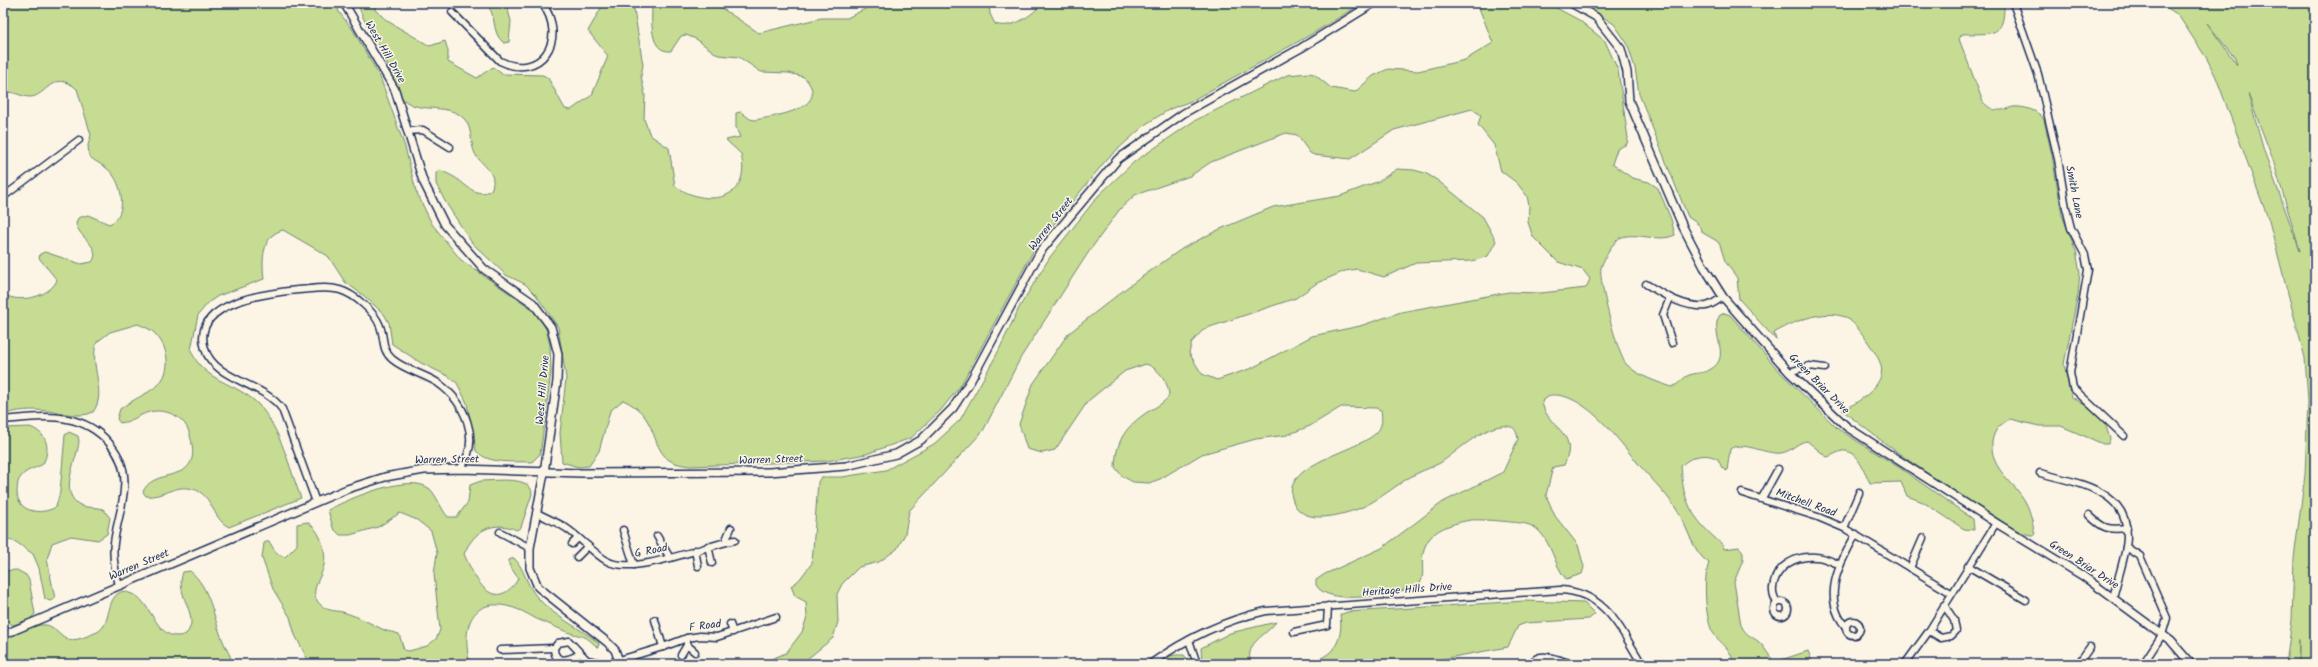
<svg xmlns="http://www.w3.org/2000/svg" width="2318" height="667" viewBox="0 0 2318 667" font-family="Kalam,sans-serif">
<style>
.green{fill:#c6dc92;stroke:#708678;fill-rule:evenodd}
.lines{fill:none;stroke-linecap:round;stroke-linejoin:round}
.minor-casing{stroke:#1b2f5e;stroke-width:9}
.tertiary-casing{stroke:#1b2f5e;stroke-width:10}
.minor{stroke:#fcf5e5;stroke-width:6}
.tertiary{stroke:#fcf5e5;stroke-width:7}
.labels{text-anchor:middle;dominant-baseline:central;stroke-width:3;stroke-linejoin:round;paint-order:stroke}
.street-label{font-size:11px;fill:#1b2f5e;stroke:#fcf5e5}
</style>
<rect width="100%" height="100%" fill="#fcf5e5"/>
<filter id="ink" filterUnits="userSpaceOnUse"><feTurbulence type="fractalNoise" baseFrequency=".025" numOctaves="2"/><feDisplacementMap in="SourceGraphic" scale="8" xChannelSelector="R" yChannelSelector="G"/><feConvolveMatrix kernelMatrix="1 2 1 2 8 2 1 2 1" color-interpolation-filters="sRGB"/></filter>
<g filter="url(#ink)">
<g class="green">
<path d="M3,3H336L339,12L353,30L380,77L405,147L416,191L432,224L461,260L538,313L546,329L550,345L551,372L541,448L540,454L532,462C514,461 489,465 476,451L467,403L457,383L448,376L421,363L392,344L389,323L384,314L363,295L345,282L328,256L283,230C261,235 262,262 264,279L218,296L209,302L198,315L191,350C203,382 236,382 258,404C281,429 289,467 301,498L229,527C210,518 214,491 188,488C173,486 161,498 146,496L143,492C154,464 207,489 189,432C184,416 165,408 149,412C139,415 131,422 120,423L117,419L120,409C131,400 146,395 157,386C173,371 169,345 152,331C148,328 142,326 138,324L110,332L97,342C88,365 108,392 93,412C80,419 61,412 47,411C33,409 16,410 3,415V294C19,304 50,297 57,280L39,258L40,254L45,252L81,264L92,262C103,247 78,238 76,223L78,218L88,215L109,224C127,217 123,188 113,175C107,166 96,163 89,156L88,145L91,135L77,89C53,68 46,97 30,97C21,97 13,90 3,93Z"/>
<path d="M358,3H376L375,10L389,22L430,46L445,41L448,51V62L477,78L493,67L502,74L543,75L548,78L565,109L571,110L592,95L608,56L588,31L604,3H633L643,65L641,76L645,95L644,119L650,135L669,148L675,186C707,208 752,201 741,154L726,140L740,137L736,128V113L741,112L750,119L755,120C774,116 834,109 804,77L789,73L761,72L739,57L718,55L696,39L686,35L681,36L671,51C648,53 652,18 652,3H714L759,33L821,18H847L867,8L871,3H989L990,14L995,24C1013,30 1032,15 1043,3H1363L1310,35L1191,101L1170,109L1146,124L1107,159L1036,246L961,385L941,410L911,438L866,454L827,461L690,466C683,465 675,464 669,460C649,445 659,416 623,400L610,411L599,451L589,466L578,467L562,462L560,433L566,378L558,327L536,295L525,284L506,275L472,243L446,203L436,184V173L439,170C444,172 449,174 454,177C466,184 476,199 491,190C498,175 486,168 477,157C468,144 475,127 461,116C445,103 418,114 403,99C394,88 388,62 381,49C373,33 362,21 358,3Z"/>
<path d="M485,3H510L508,10L511,21L509,42L504,43C490,33 498,13 485,3Z"/>
<path d="M1477,3H1547L1579,20L1605,41L1618,70L1628,138L1627,144L1617,149L1612,164L1632,178L1649,182L1658,188L1671,219L1675,235C1657,244 1628,228 1616,241C1611,247 1603,260 1601,268C1598,279 1618,356 1626,364C1638,376 1657,382 1672,387C1679,384 1682,379 1687,376C1695,372 1704,374 1711,369C1733,356 1708,332 1720,315L1725,313L1730,315L1782,374L1838,429L1900,468L1973,519L1974,530L1964,529L1923,502L1907,496L1901,482L1870,483C1865,473 1857,449 1842,451C1837,452 1832,456 1827,457L1807,441C1797,442 1791,452 1781,453C1766,455 1742,440 1730,449L1727,471L1722,468L1718,459C1705,452 1691,456 1681,466C1682,474 1682,483 1684,491C1690,515 1705,530 1723,545L1724,549L1739,547L1743,553V560L1734,582L1741,625C1747,638 1754,636 1762,645C1766,650 1769,656 1774,661L1781,660L1808,651L1813,664H1734C1729,644 1720,645 1712,631C1705,617 1703,577 1709,563C1693,553 1688,528 1678,512C1668,495 1654,482 1641,467C1624,447 1604,419 1582,405C1573,399 1562,394 1551,395L1542,401C1545,428 1581,431 1564,465L1553,467L1546,495L1555,516L1578,545L1584,567L1582,574L1566,579C1554,565 1552,544 1539,531C1536,528 1531,525 1526,524C1516,522 1480,519 1471,520C1458,522 1439,527 1430,538C1415,557 1429,574 1418,586C1397,593 1329,608 1316,585V580L1325,574L1382,548L1443,502L1503,472L1518,439C1517,434 1516,428 1511,427C1490,419 1456,453 1440,463C1429,469 1417,472 1407,479C1391,489 1376,502 1358,509C1338,516 1299,527 1292,498C1283,463 1360,451 1377,432C1383,426 1382,417 1381,410L1376,408L1341,407L1310,426L1287,435L1256,439L1202,454L1160,479L1149,483L1133,482L1122,476L1115,467C1116,440 1126,426 1149,411C1156,407 1164,403 1169,396C1169,383 1159,368 1146,364L1125,371L1088,401L1055,450L1042,453L1027,449L1019,424L1033,384L1068,334L1129,286L1183,248L1218,230L1273,207L1340,196L1379,181L1397,169L1414,170L1425,173L1437,180L1483,217L1496,241L1488,256L1472,261L1416,263L1384,277L1357,269L1345,271L1317,283L1296,298L1204,329L1192,342L1189,353L1202,374L1217,380L1252,368L1312,336L1360,326L1401,312L1509,292L1541,293L1586,288L1590,279L1583,270L1558,262L1533,237L1528,222L1529,206L1527,196L1517,183L1501,171L1494,145L1478,125L1481,115L1472,109L1394,130L1350,159L1314,155L1310,153L1297,135L1286,133L1211,162L1190,176L1135,195L1120,209L1088,253L1021,357L983,431L909,511L905,534L897,549L879,562L859,567L842,584L837,594L838,622L833,638L801,664H759L786,653L802,632L807,617L806,602L795,596L791,586L799,580L812,563L818,482L821,477H842L886,470L934,444L960,420L997,354L1020,306L1050,257L1098,196L1134,162L1194,121L1287,75L1309,73L1314,74L1331,88L1355,92L1373,76L1388,69L1418,71L1465,60L1493,43Z"/>
<path d="M1580,3H2004C2005,39 1991,33 1962,34L1959,39L1983,102C1987,106 1992,110 1997,110C2002,111 2008,108 2013,107C2023,106 2039,110 2044,120L2052,155L2062,215L2076,251L2080,273L2078,294L2064,364L2070,391L2072,397L2099,414L2104,420L2110,439L2108,444H2103L2061,426H2039L2010,419C1999,425 1994,430 1992,442C1990,471 2014,480 2026,503C2031,513 2033,524 2035,535C2020,536 2003,521 1989,513C1938,482 1889,448 1842,410C1852,406 1859,401 1868,394C1891,372 1881,362 1866,339C1860,331 1852,319 1842,316C1820,310 1793,322 1774,333L1776,340L1739,299L1737,278L1725,261L1720,245L1717,241L1703,233L1698,224L1688,217L1686,212L1639,94L1635,68L1627,43L1614,24Z"/>
<path d="M2160,3H2315V664H2299V639L2298,664H2286L2292,620L2294,558L2305,475L2308,401L2305,358L2269,221L2216,77L2207,59L2178,15ZM2207,23L2235,58L2237,65ZM2248,94L2273,160L2300,251L2264,151Z"/>
<path d="M30,427C47,433 51,448 43,464C35,469 26,469 20,478C17,482 18,486 17,490C16,512 40,516 56,507L60,492L65,435L69,432L78,436L79,441C78,460 56,494 82,506C89,508 96,507 103,509L110,518L107,534L98,540L71,536L52,543L47,559L55,599L50,601L45,599L39,568L33,554L16,542L3,538V428Z"/>
<path d="M481,481C495,481 532,475 532,494L521,527L517,530C493,520 474,530 464,554C471,569 485,604 506,592C511,588 516,584 518,578L509,565V560L514,558C525,569 526,585 537,597C554,617 579,627 599,643L598,648C583,633 585,638 567,632C559,629 552,625 544,622C534,619 525,611 514,608C470,594 461,629 470,664H310L295,635L290,617L273,589L262,558L264,543L269,541C273,548 276,555 285,557L297,545V524L307,522C320,529 327,551 324,565C321,580 306,593 322,606C329,612 338,610 346,613C359,617 370,623 382,629C387,632 394,632 399,634L404,650L409,651L427,646L436,639L440,630L434,574L437,553L431,531L417,520L400,513L378,527L350,535H340L333,528L328,510C348,499 410,472 430,489C437,496 441,509 448,517H457L468,502L470,485Z"/>
<path d="M17,570L26,575L29,580L35,614L28,621L12,625C0,616 3,587 3,571Z"/>
<path d="M190,571C211,588 213,618 223,641C226,649 231,656 233,664H3V641C14,636 33,623 46,625C49,625 53,628 56,630C60,633 62,636 66,638C73,643 87,636 95,633C114,626 103,596 124,591C128,593 134,594 138,597C153,609 160,645 186,634C202,616 174,597 183,572Z"/>
<path d="M1524,601L1584,603L1595,614L1589,619L1526,623L1518,626L1508,647L1414,664H1301C1306,661 1314,662 1319,659C1338,651 1343,634 1340,615L1347,612Z"/>
<path d="M1276,622C1266,636 1244,642 1251,664H1202L1201,648L1230,633Z"/>
<path d="M1176,655H1184L1191,664H1163L1170,656Z"/>
</g>
<g class="lines">
<defs>
<g id="minor">
<path d="M2013,3L2038,74L2058,159L2066,208L2071,228L2085,255L2088,270L2070,373L2073,388L2124,436"/>
<path d="M452,12L500,61C540,81 569,40 542,3"/>
<path d="M407,131L423,130L450,147"/>
<path d="M3,197L79,140"/>
<path d="M1646,284C1664,295 1684,308 1706,306C1712,305 1718,300 1723,297"/>
<path d="M1670,298L1663,315L1672,343"/>
<path d="M1789,372L1809,366L1825,368"/>
<path d="M3,420C23,418 47,415 67,419C100,425 128,454 124,489C123,507 116,525 114,543C112,557 115,571 119,585"/>
<path d="M2040,473C2081,484 2135,491 2126,547C2123,564 2117,581 2113,598"/>
<path d="M1742,493L1818,517L1844,528L1951,593"/>
<path d="M1762,498L1778,469"/>
<path d="M316,502L282,409C264,383 214,380 205,349C190,302 267,293 298,290C312,289 327,286 340,290C354,294 375,312 380,326C385,339 381,349 392,359C405,370 424,374 438,383C465,402 482,440 460,469"/>
<path d="M537,513C546,518 557,522 566,528C581,538 592,552 607,561C633,576 704,546 735,540"/>
<path d="M2089,515C2103,529 2108,530 2127,528"/>
<path d="M1844,528L1859,493"/>
<path d="M623,530L634,565"/>
<path d="M500,532L530,548"/>
<path d="M657,536L670,558"/>
<path d="M725,542L731,528"/>
<path d="M572,544L578,538"/>
<path d="M708,546L712,563"/>
<path d="M2126,547L2140,556L2167,618L2162,635L2143,664"/>
<path d="M695,550L698,566"/>
<path d="M577,557L588,546"/>
<path d="M1968,566L2026,600"/>
<path d="M1910,568L1923,538"/>
<circle cx="1781" cy="609" r="7"/>
<path d="M1777,603C1775,599 1772,593 1773,588C1775,566 1796,555 1816,557C1824,557 1833,562 1840,565"/>
<path d="M655,620L663,647"/>
<circle cx="1853" cy="628" r="7"/>
<path d="M730,624L733,632"/>
<path d="M1845,626C1821,596 1840,563 1856,534"/>
<path d="M1929,631L1941,638L1951,636L1956,631L1954,620L1944,605"/>
<path d="M1294,632L1327,625L1328,606"/>
<path d="M687,638V645L695,652"/>
<path d="M1189,640L1197,664"/>
<path d="M500,650L554,648"/>
<path d="M579,654C570,660 554,665 554,648L558,643L569,641L587,660L606,664L663,647L687,638L700,636L717,637L776,617"/>
<path d="M681,655L687,645"/>
<path d="M1560,660L1572,664"/>
<path d="M1150,664C1184,640 1225,620 1266,611L1560,590C1606,592 1620,629 1642,664"/>
<path d="M1531,664C1537,653 1550,657 1560,660L1555,664"/>
<path d="M1905,664L1929,631L1996,523"/>
<path d="M2078,664L2090,647"/>
</g>
<g id="tertiary">
<path d="M344,3L395,90L423,181L445,225L484,269L533,303L551,327L558,354L557,381L544,473L530,548V568L538,587L607,642L615,650L620,664"/>
<path d="M1571,3L1596,17L1621,49L1627,72L1629,101L1683,227L1704,267L1723,297L1789,372L1847,427L1996,523L2083,576L2171,641L2191,664"/>
<path d="M3,635L347,489L385,477L424,470L462,469L581,473L769,472L846,466L896,454L921,440L953,408L971,380L1040,252L1118,159L1184,113L1301,48L1374,3"/>
</g>
</defs>
<use href="#minor" class="minor-casing"/>
<use href="#tertiary" class="tertiary-casing"/>
<use href="#minor" class="minor"/>
<use href="#tertiary" class="tertiary"/>
</g>
</g>
<g class="labels">
<g class="street-label">
<text transform="translate(385 52) rotate(60)">West Hill Drive</text>
<text transform="translate(2074 192) rotate(79)">Smith Lane</text>
<text transform="translate(1051 224) rotate(-52)">Warren Street</text>
<text transform="translate(1819 384) rotate(45)">Green Briar Drive</text>
<text transform="translate(543 390) rotate(-85)">West Hill Drive</text>
<text transform="translate(447 460) rotate(-1)">Warren Street</text>
<text transform="translate(771 460) rotate(-2)">Warren Street</text>
<text transform="translate(1806 503) rotate(20)">Mitchell Road</text>
<text transform="translate(651 551) rotate(-11)">G Road</text>
<text transform="translate(139 565) rotate(-23)">Warren Street</text>
<text transform="translate(2084 565) rotate(33)">Green Briar Drive</text>
<text transform="translate(1407 590) rotate(-4)">Heritage Hills Drive</text>
<text transform="translate(705 626) rotate(-7)">F Road</text>
</g>
</g>
<rect width="2318" height="667" fill="none" stroke="#fcf5e5" stroke-width="16"/>
<rect x="8" y="8" width="2302" height="651" fill="none" stroke="#1b2f5e" stroke-width="1.5" filter="url(#ink)"/>
</svg>
